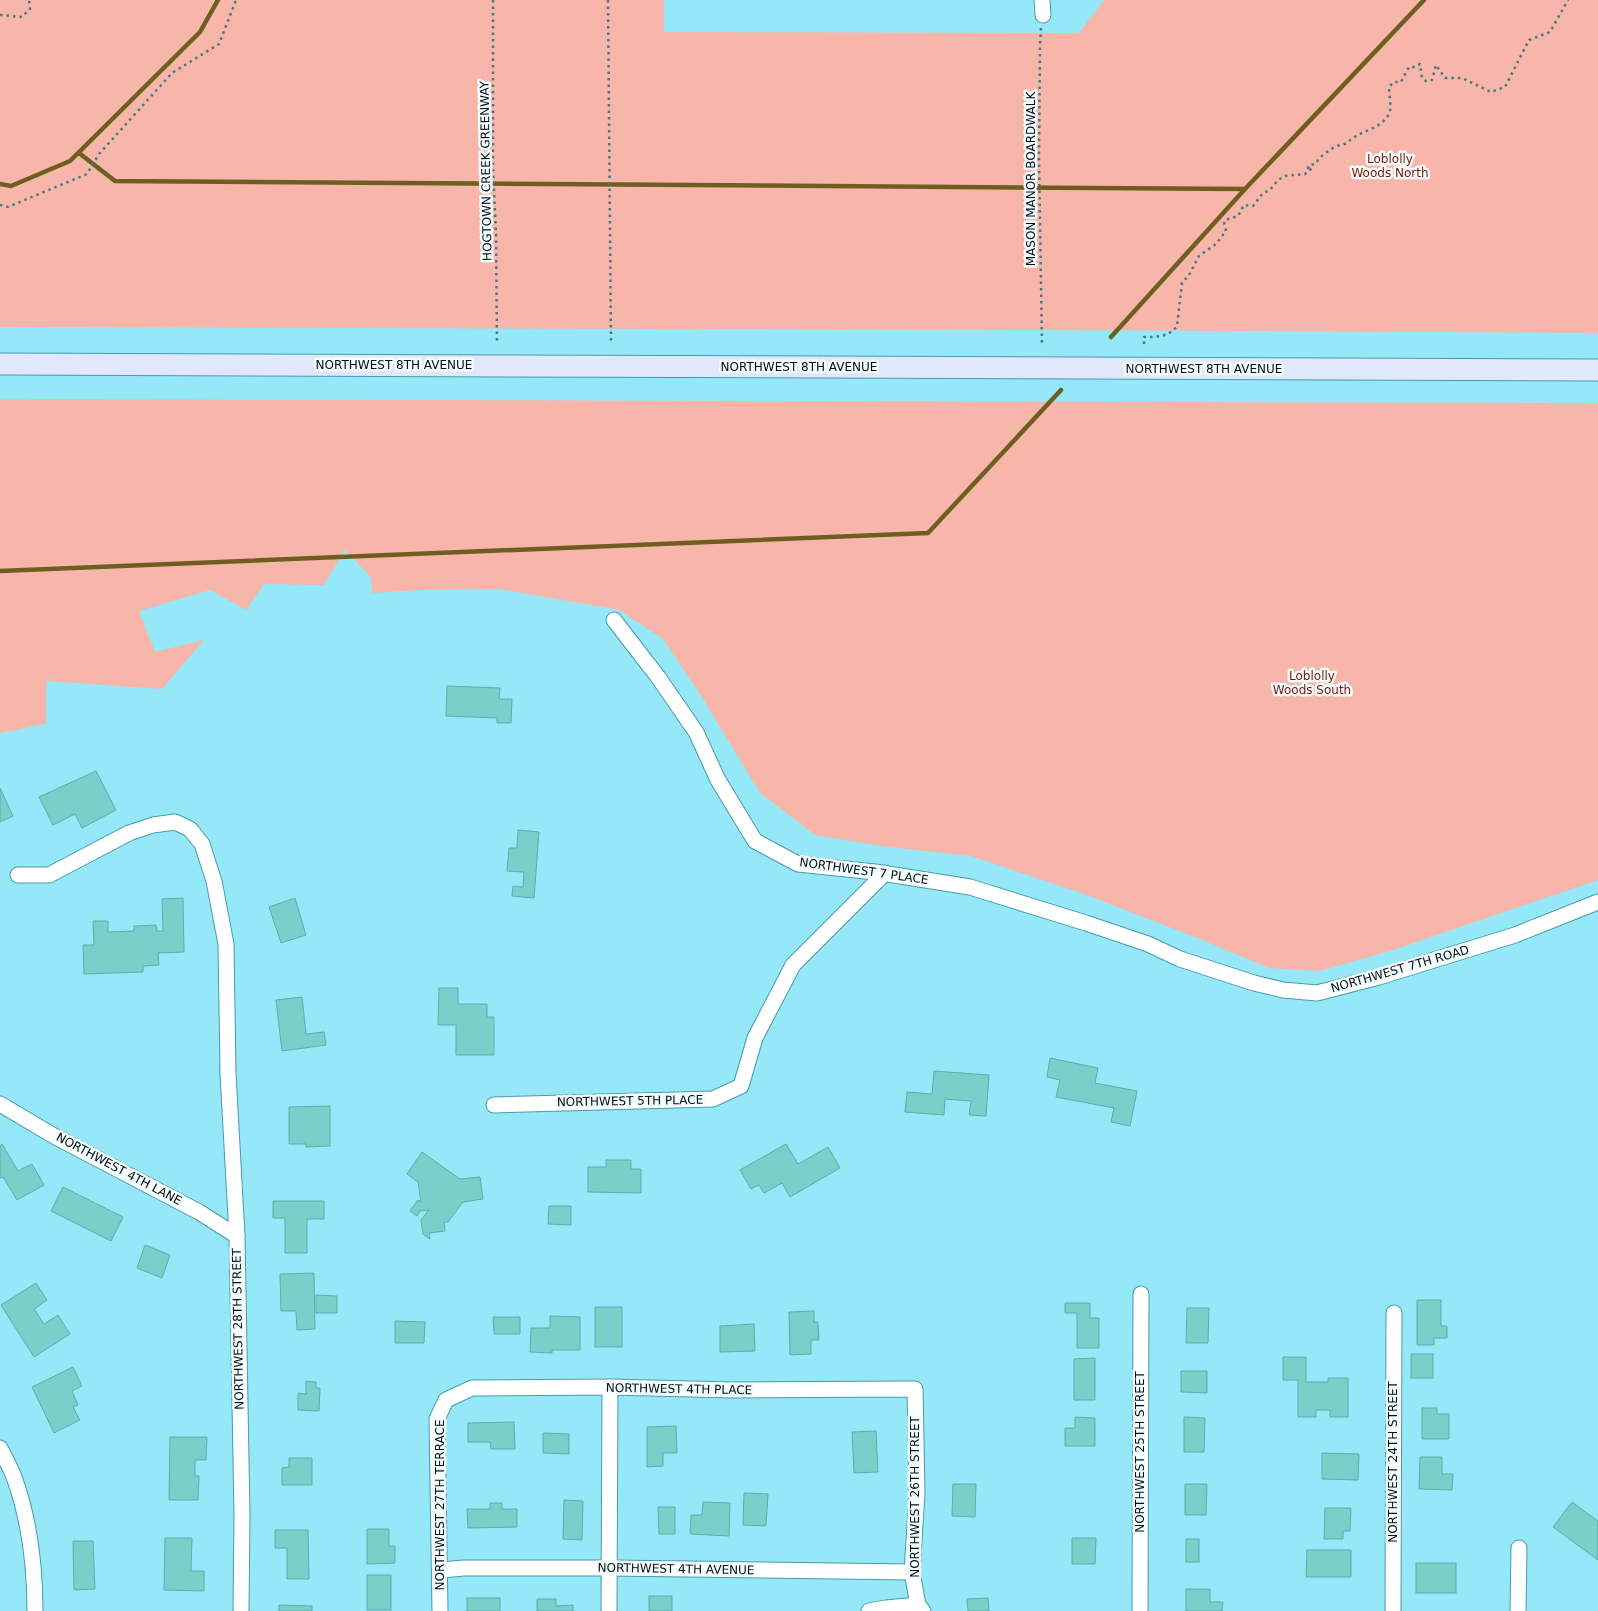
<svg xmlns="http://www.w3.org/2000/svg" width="1598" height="1611" viewBox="0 0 1598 1611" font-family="'DejaVu Sans',sans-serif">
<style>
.green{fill:#f7b6a9}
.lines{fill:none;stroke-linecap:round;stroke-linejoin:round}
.stream{stroke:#6e5f20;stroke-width:4.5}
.building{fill:#7acfcb;stroke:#59afab}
.street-casing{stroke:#479baa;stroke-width:17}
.secondary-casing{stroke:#479baa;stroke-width:23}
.path{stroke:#477882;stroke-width:2.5;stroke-dasharray:2.5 4;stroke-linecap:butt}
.street{stroke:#fff;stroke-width:15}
.secondary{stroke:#e1e7fc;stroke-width:21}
.labels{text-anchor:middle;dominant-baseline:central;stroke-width:5;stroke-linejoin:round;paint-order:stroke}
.park-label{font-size:12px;fill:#7b1809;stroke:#f4fbfd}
.street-label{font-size:12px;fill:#001116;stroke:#f4fbfd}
</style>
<rect width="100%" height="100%" fill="#95e8f8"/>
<g class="green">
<path d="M0,0H664V32L1079,33L1104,0H1598V333L1042,330L0,327Z"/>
<path d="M0,399L1598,403V880L1390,951L1320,971L1269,968L1200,939L1084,894L971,856L888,847L815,835L760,793L700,694L663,639L619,610L499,589L421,590L372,593L371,577L345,550L324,585L264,584L246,610L210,590L139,611L155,652L204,640L162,689L46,681V724L0,733Z"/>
</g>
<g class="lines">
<g class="stream">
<path d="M79,153L115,181L1245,189"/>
<path d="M0,184L11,186L70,161L200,32L218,0"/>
<path d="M1111,337L1245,189L1424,0"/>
<path d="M0,571L928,533L1061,390"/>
</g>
</g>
<g class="building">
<path d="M447,686L500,688L499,699H512L511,723H497V718L446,716Z"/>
<path d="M96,771L116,810L82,828L75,814L53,825L39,797Z"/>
<path d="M0,788L13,816L0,822Z"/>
<path d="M518,830L539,832L534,898L512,896L513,886L523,887L524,872L507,871L509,848H517Z"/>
<path d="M183,898L184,952L158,953L159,965L143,966V972L84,974L83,945H94L93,921H108V932L134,931V926L156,925L157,931H163L162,899Z"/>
<path d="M295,898L306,935L281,943L269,907Z"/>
<path d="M439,988H458V1004H487V1017H494V1055H456V1025H438Z"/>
<path d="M302,997L306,1034L324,1032L326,1045L282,1051L276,1000Z"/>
<path d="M1050,1058L1098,1068L1095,1083L1137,1091L1130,1126L1111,1122L1114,1108L1056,1097L1060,1080L1047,1077Z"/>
<path d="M934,1071L989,1075L986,1116L969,1115L971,1101L945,1099L944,1115L905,1112L907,1092L932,1094Z"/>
<path d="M330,1106V1146L306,1147V1144H289V1107Z"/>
<path d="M2,1144L18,1171L32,1164L44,1185L17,1200L3,1177L0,1178V1146Z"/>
<path d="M786,1144L798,1164L828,1147L840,1168L790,1197L782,1183L764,1193L759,1185L751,1189L740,1170Z"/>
<path d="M422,1152L460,1179L480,1177L483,1199L463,1202L448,1222H444L445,1231L429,1233L430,1239L423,1234L421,1220L429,1210L420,1211L417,1216L410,1211L418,1200L421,1202L418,1182L407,1174Z"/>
<path d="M606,1160H631V1169H641V1193L588,1192V1167H606Z"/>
<path d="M63,1187L123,1217L111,1241L51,1211Z"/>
<path d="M273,1201H324V1219H307V1253H285V1218H273Z"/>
<path d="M549,1206H571V1225L548,1224Z"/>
<path d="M145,1245L170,1255L162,1278L137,1268Z"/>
<path d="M314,1273L315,1329L297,1330L296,1311H281L280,1274Z"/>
<path d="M36,1283L47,1300L34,1309L44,1324L58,1315L70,1334L34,1357L1,1305Z"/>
<path d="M316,1295L337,1296V1313H316Z"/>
<path d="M1417,1300H1441V1326H1447V1338H1434V1345H1417Z"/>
<path d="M1065,1303H1090V1318H1099V1348H1077V1313H1065Z"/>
<rect x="595" y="1307" width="27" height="40"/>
<path d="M1187,1308H1209L1208,1343H1186Z"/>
<path d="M814,1311V1322H818L819,1340H811V1354L790,1355L789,1312Z"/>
<path d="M550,1316L580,1317V1350H552V1353L530,1352L531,1328H550Z"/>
<path d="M493,1317H520V1334H494Z"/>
<path d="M395,1321L425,1322L424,1343H395Z"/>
<path d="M754,1324L755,1351L720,1352V1326Z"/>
<rect x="1411" y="1354" width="22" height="24"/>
<path d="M1283,1357H1306V1382H1328V1378H1348V1417H1330V1410H1316V1417H1298V1380H1283Z"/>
<path d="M1095,1358V1400H1074V1359Z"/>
<path d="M73,1367L82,1386L72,1391L78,1405L73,1407L80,1420L54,1433L32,1387Z"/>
<path d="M1181,1371H1207V1393L1181,1392Z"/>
<path d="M306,1381L316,1382V1388H320L319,1411L298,1410V1393L306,1394Z"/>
<path d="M1422,1408H1437V1414H1449V1439H1422Z"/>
<path d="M1075,1417L1095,1418V1446H1065V1428H1075Z"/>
<path d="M1184,1417L1205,1418L1204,1452H1184Z"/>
<path d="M514,1422L515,1449H491L490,1442H468V1423Z"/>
<path d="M676,1426L677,1453H663V1466L647,1467V1427Z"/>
<path d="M876,1431L878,1472L854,1473L852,1432Z"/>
<path d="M543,1433L569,1434V1454L543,1453Z"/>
<path d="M170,1437H207L206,1460H195V1476H199L198,1500H169Z"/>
<path d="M1322,1453L1359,1454L1358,1480L1322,1479Z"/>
<path d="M1420,1457H1442V1474H1453L1452,1490L1419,1489Z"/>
<path d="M289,1458H312V1485H282V1468L289,1467Z"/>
<path d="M953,1484H976L975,1517L952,1516Z"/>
<path d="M1185,1484H1207L1206,1515H1185Z"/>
<path d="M744,1493L768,1494L766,1526L743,1525Z"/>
<path d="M564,1500L583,1501L582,1540L563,1539Z"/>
<path d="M703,1502L730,1503L729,1536L690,1534L691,1515H702Z"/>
<path d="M1572,1502L1598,1521V1560L1553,1527Z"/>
<path d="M490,1503H502V1509H517V1527L468,1528L467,1509H490Z"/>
<path d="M658,1507H675V1534H659Z"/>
<path d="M1325,1508H1351L1350,1531H1343V1539H1324Z"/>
<path d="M367,1529H389V1546H395V1563L367,1564Z"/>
<path d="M275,1530H308L309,1579H287V1548H275Z"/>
<path d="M165,1538H192L191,1571H204V1591L164,1590Z"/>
<path d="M1072,1538H1096L1095,1564H1072Z"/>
<rect x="1186" y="1539" width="13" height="23"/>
<path d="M73,1541H93L95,1589L74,1590Z"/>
<path d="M1307,1550H1351V1577H1306Z"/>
<rect x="1416" y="1563" width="40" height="30"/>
<rect x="367" y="1575" width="24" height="35"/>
<path d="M1186,1589H1210V1602H1223L1222,1611H1186Z"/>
<rect x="649" y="1596" width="23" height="15"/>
<rect x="467" y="1598" width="33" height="13"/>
<path d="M988,1598L989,1611H968L967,1599Z"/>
<path d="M537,1599H556V1606L573,1605V1611H537Z"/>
<path d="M279,1605L312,1606V1611H279Z"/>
</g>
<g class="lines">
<defs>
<g id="street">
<path d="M1042,0L1043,15"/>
<path d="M614,620L658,677L696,732L718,780L755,841L798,864L875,872L970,887L1086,923L1148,944L1180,959L1254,983L1283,990L1317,993L1379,977L1515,935L1598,902"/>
<path d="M18,875H49L129,833L153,825L175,822L190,829L202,844L214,881L226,944L228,1074L237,1236L242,1515L241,1611"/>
<path d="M0,1104L54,1136L199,1212L237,1236"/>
<path d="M494,1105L713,1099L741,1086L755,1038L793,965L885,873"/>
<path d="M0,1448C5,1458 10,1467 14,1477C30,1521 35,1564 35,1611"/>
<path d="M441,1570L464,1568H609L912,1572"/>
<path d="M440,1611L437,1419L446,1400L472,1388L610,1387L732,1390L915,1389L917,1493L912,1572L918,1605L923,1611"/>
<path d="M609,1611L610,1387"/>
<path d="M869,1611L886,1608L918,1605"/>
<path d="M1140,1611L1141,1294"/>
<path d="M1393,1611L1394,1313"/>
<path d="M1518,1611L1519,1548"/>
</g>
<path id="secondary" d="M0,364L1598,370"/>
</defs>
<use href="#street" class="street-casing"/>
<use href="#secondary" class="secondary-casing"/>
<g class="path">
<path d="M493,0V169L496,234L497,342"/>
<path d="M608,0L611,343"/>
<path d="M0,15L22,17L30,9L29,0"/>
<path d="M1041,28L1040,45L1039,160L1042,344"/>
<path d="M0,205L8,207L87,174L99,154L172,73L219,44L236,0"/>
<path d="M1144,344V337C1157,337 1169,337 1177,326L1182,283L1189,275L1199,256L1216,244L1226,231L1224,222L1228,219L1238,216L1244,205L1253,206L1263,193L1270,190L1278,180L1285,176L1305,174L1312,168H1308L1309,165L1315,164C1320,157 1327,151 1335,147C1339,145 1343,145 1347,143C1351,140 1348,141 1353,138C1364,130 1382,128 1389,114C1392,107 1389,95 1389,87L1394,82H1401L1409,67H1415L1420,64L1422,78L1426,81L1432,80L1436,65L1445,78H1462L1491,92L1505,87L1529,40L1550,32L1568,0"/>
</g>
<use href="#street" class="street"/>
<use href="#secondary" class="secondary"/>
</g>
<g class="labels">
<g class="park-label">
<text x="1390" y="159">Loblolly<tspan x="1390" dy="14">Woods North</tspan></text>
<text x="1312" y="676">Loblolly<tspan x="1312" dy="14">Woods South</tspan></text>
</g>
<g class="street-label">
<text transform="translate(486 171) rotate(-91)">HOGTOWN CREEK GREENWAY</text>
<text transform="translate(1031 179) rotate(-90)">MASON MANOR BOARDWALK</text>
<text x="394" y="365">NORTHWEST 8TH AVENUE</text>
<text x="799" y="367">NORTHWEST 8TH AVENUE</text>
<text x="1204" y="369">NORTHWEST 8TH AVENUE</text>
<text transform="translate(864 871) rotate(8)">NORTHWEST 7 PLACE</text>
<text transform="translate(1400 969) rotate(-16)">NORTHWEST 7TH ROAD</text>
<text transform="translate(630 1101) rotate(-1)">NORTHWEST 5TH PLACE</text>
<text transform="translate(119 1169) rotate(28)">NORTHWEST 4TH LANE</text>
<text transform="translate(238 1329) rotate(-91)">NORTHWEST 28TH STREET</text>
<text transform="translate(679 1389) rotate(1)">NORTHWEST 4TH PLACE</text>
<text transform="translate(1140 1452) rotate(-90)">NORTHWEST 25TH STREET</text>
<text transform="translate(1393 1462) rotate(-90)">NORTHWEST 24TH STREET</text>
<text transform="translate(915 1497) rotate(-90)">NORTHWEST 26TH STREET</text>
<text transform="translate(440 1505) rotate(-90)">NORTHWEST 27TH TERRACE</text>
<text transform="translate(676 1569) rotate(1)">NORTHWEST 4TH AVENUE</text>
</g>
</g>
</svg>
